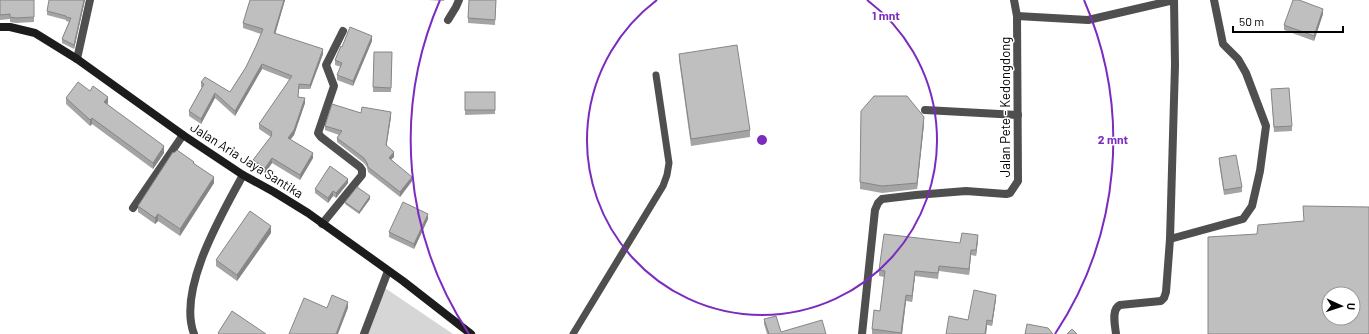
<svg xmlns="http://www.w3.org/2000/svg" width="1369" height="334" viewBox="0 0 1369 334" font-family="Barlow,sans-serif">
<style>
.green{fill:#d6d6d6}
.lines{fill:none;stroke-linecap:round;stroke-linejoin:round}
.lane{stroke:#4f4f4f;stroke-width:7}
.street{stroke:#4f4f4f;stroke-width:8}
.secondary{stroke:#1c1c1c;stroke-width:8}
.wall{fill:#a4a4a4}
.shaded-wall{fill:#868686}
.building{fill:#bfbfbf;stroke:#868686;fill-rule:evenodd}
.ring{fill:none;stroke:#7b2cbf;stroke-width:2}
.labels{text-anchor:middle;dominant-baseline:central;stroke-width:3;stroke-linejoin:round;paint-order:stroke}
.street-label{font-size:13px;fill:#000;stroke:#fff}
.centre{fill:#7b2cbf;stroke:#fff;stroke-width:2}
.ring-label{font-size:12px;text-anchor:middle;font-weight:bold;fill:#7b2cbf;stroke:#fff;stroke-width:3;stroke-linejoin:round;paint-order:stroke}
</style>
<rect width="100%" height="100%" fill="#fff"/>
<path class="green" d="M382,286L453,334H361Z"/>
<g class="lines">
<path class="lane" d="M573,334L663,186L667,175L669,163L656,75"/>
<g class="street">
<path d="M1017,16L1088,20L1174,0"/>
<path d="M448,20L456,7L459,0"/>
<path d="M77,59L90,0"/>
<path d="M925,110L1018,115"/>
<path d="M133,208L183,135"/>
<path d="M322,224L362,175V170L360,167L321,137L318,133L334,86L326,65L343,31"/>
<path d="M1170,239L1243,219L1252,206L1260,171L1266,126L1246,73L1238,59L1223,44L1214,0"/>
<path d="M194,334C177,289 222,214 243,175"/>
<path d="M364,334L388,271"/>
<path d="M862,334L875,210L878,203L882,199L916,195L966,191L1006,194L1010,193L1018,181L1017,16L1014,0"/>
<path d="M1116,334C1115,325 1111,309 1120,305L1161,301L1164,298L1166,292L1170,239L1175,65L1174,0"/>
</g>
<path class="secondary" d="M0,27H10L35,33L77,59L183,135L243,175L274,192L308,213L403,281L471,334"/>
</g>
<g class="wall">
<path d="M0,0L34,17V22L16,23L10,22V19L0,20Z"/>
<path d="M85,0L74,49L62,43V39L69,22L66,21V20L47,15V11Z"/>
<path d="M250,0H285L275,34L323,54L310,89H299L298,97L305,103L294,135L290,140L313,158L300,180L272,163L265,173L253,165V160L271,137L259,129V124L290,80L262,69L235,116L215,98L201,124L189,116V111L202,87H201V82L230,92L246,67L256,46L261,34L243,28V23Z"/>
<path d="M428,0H444V1Z"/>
<path d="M478,0H496L495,25L468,23V18Z"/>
<path d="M1323,14L1314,41L1284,30V25Z"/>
<path d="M372,41L353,86L337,80V75L341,67L335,65V60Z"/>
<path d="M374,52H392L391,92H373Z"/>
<path d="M679,54L750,130V137L691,146L679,60Z"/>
<path d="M1271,89L1292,126V131L1274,132Z"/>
<path d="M90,91L108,103L107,104L164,153L153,169L92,124L90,126L66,104V98Z"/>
<path d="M465,92H495V114L465,115Z"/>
<path d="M861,111L924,124L917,189L882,193L860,189Z"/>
<path d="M361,113L391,117L386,146L394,157L391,159L412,181L400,197L368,172L367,167L364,163L337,142V138L339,135L325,130V126Z"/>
<path d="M1219,158L1242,187V192L1224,195L1219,163Z"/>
<path d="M194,163L214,183L180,236L158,221L155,224L138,212V206Z"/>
<path d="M348,183L336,198L333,196L328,203L315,193V189Z"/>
<path d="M370,199L359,214L345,204V202Z"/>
<path d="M428,219L414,249L389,237V232Z"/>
<path d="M271,233L237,281L216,266V260Z"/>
<path d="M978,240L976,256L971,255L969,275L939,271L938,279L915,276L912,302L906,301L902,334H872V329L880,311L884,277L879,276V270L960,243Z"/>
<path d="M996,299L992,326L987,325L986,334H946L968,320Z"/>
<path d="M764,319L781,332L826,334H767L764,324Z"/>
</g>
<g class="shaded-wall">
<path d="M84,0H85L74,49V45Z"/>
<path d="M284,0H285L274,38V33Z"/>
<path d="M1323,9V14L1314,41V36Z"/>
<path d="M372,36V41L353,86V81Z"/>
<path d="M323,49V54L310,89V85Z"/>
<path d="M262,64V69L235,116V111Z"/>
<path d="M215,93V98L201,124V119Z"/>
<path d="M108,97V103L104,108V102Z"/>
<path d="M305,98V103L294,135L288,143V138Z"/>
<path d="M391,112V117L386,150V145Z"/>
<path d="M924,117V124L917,189V183Z"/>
<path d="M92,118V124L90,126V120Z"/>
<path d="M164,146V153L153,169V163Z"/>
<path d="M394,152V157L389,162V158Z"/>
<path d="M313,153V158L300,180V175Z"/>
<path d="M272,158V163L265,173V168Z"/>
<path d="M214,177V183L180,236V229Z"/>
<path d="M412,177V181L400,197V192Z"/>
<path d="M348,179V183L336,198V193Z"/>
<path d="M333,191V196L328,203V198Z"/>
<path d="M370,196V199L359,214V212Z"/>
<path d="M158,214V221L155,224V218Z"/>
<path d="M428,214V219L414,249V244Z"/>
<path d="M271,226V233L237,281V275Z"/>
<path d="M978,235V240L976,256V250Z"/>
<path d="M971,250V255L969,275V269Z"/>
<path d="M915,271V276L912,302V296Z"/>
<path d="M906,295V301L902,334H901Z"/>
<path d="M996,295V299L992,326V321Z"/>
<path d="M348,302V308L338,334H336Z"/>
<path d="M987,320V325L986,334H985Z"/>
</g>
<g class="building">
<path d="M0,0H34V17L16,18L10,17V14L0,15Z"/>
<path d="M49,0H84L74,45L62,39L71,18L66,17V16L47,11Z"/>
<path d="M250,0H284L274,33L323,49L310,85L299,84L298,97L305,98L294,130L288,138L313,153L300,175L272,158L265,168L253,160L272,135L271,134L272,132L259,124L292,76L262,64L235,111L215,93L201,119L189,111L204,84L201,82L205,77L230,92L246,67L256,46L263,29L243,23Z"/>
<path d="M469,0H496L495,20L468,18Z"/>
<path d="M1293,0H1299L1323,9L1314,36L1284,25Z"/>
<path d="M350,27L372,36L353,81L337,75L342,63L335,60L341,46L342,47Z"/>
<path d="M737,45L750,130L691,139L679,54Z"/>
<path d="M374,52H392L391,88L373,87Z"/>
<path d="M78,82L90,91L93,86L108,97L104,102L164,146L153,163L92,118L90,120L66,98Z"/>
<path d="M1289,88L1292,126L1274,127L1271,89Z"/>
<rect x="465" y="92" width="30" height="18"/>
<path d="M874,96H907L924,117L917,183L882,186L860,182L861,111Z"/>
<path d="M332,104L361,113L362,107L391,112L386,145L394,152L389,158L412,177L400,192L368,167L367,163L364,158L337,138L342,131L325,126Z"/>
<path d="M177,150L194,162L193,163L214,177L180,229L158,214L155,218L138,206L173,152L174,153Z"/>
<path d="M1236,155L1242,187L1224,190L1219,158Z"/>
<path d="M330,166L348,179L336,193L333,191L328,198L315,189Z"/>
<path d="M357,187L370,196L359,212L345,202Z"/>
<path d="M403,202L428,214L414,244L389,232Z"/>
<path d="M1303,206L1369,207V334H1208V237L1257,234L1258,225L1304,221ZM1329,294H1353V318H1329Z"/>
<path d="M250,211L271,226L237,275L216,260Z"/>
<path d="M962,233L978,235L976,250H971L969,269L939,266L938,273L915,271L912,296L906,295L901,333L872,329L874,310L880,311L885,271L879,270L884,234L960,243Z"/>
<path d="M974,290L996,295L992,321L987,320L985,334H946L949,316L968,320Z"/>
<path d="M332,295L348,302L336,334H289L304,298L327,308Z"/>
<path d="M232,311L266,334H219L218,333Z"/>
<path d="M776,316L781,332L822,320L826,334H769L764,319Z"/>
<path d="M1027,324L1048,328L1053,334H1025Z"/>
<path d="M1072,329L1077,334H1067Z"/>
</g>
<g class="ring">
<path d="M867 0A175 175 0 1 1 657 0"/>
<path d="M469 334A351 351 0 0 1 440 0M1084 0A351 351 0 0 1 1055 334"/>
</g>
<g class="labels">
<g class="street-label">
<text transform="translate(1005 107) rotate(-90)">Jalan Pete - Kedongdong</text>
<text transform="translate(247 160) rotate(32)">Jalan Aria Jaya Santika</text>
</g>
</g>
<circle cx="762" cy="140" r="6" class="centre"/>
<g class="ring-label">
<text x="886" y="20">1 mnt</text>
<text x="1113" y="144">2 mnt</text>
</g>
<g transform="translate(1341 306) rotate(93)"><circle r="19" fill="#ffffff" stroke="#999999"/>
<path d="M0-3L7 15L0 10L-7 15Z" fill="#000000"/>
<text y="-6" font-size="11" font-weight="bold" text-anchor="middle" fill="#000000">U</text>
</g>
<path d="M1233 26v6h110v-6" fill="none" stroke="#000000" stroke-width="2"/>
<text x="1239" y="26" font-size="12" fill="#000000" stroke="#ffffff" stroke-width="3" paint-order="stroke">50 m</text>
</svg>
